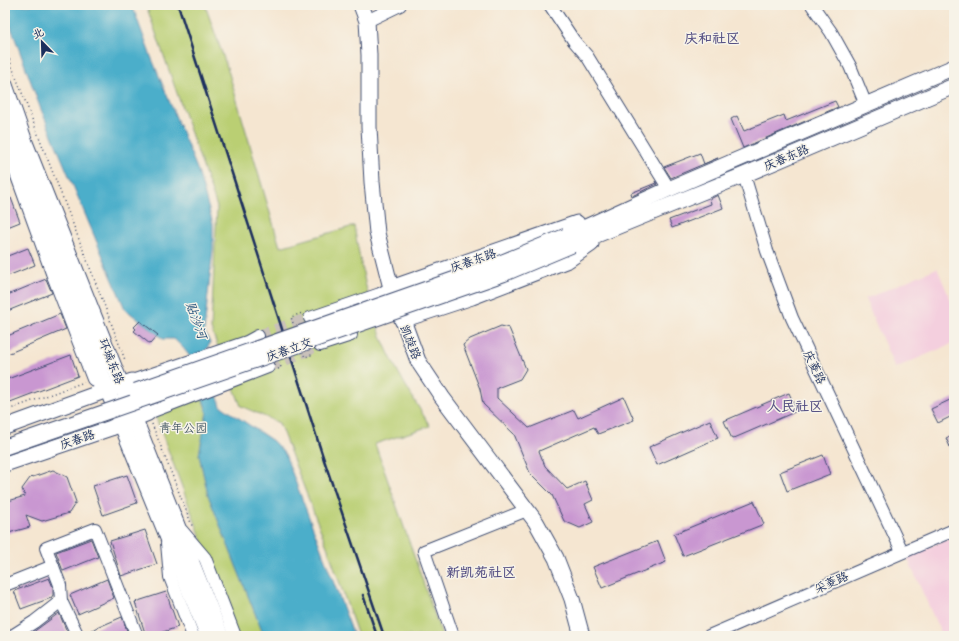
<svg xmlns="http://www.w3.org/2000/svg" width="959" height="641" viewBox="0 0 959 641" font-family="'Patrick Hand','LXGW WenKai TC',sans-serif">
<style>
.built{fill:#f4cfde}
.green{fill:#bacf73;stroke:#6a7f68}
.water{fill:#4baeca;stroke:#336e94}
.building{fill:#c997d1}
.lines{fill:none;stroke-linecap:round;stroke-linejoin:round}
.minor-tunnel{stroke:#c9c1ba;stroke-width:12;stroke-dasharray:12 6;stroke-linecap:butt}
.minor-casing{stroke:#3c4a6f;stroke-width:14}
.major-casing{stroke:#3c4a6f;stroke-width:17}
.path{stroke:#3c4a6f;stroke-width:1.5;stroke-dasharray:1 3;stroke-linecap:butt}
.minor{stroke:#fff;stroke-width:12}
.major{stroke:#fff;stroke-width:15}
.rail{stroke:#1b2f5e;stroke-width:2.5}
.major-bridge-casing{stroke:#3c4a6f;stroke-width:17;stroke-linecap:butt}
.major-bridge{stroke:#fff;stroke-width:15}
.labels{text-anchor:middle;dominant-baseline:central;stroke-width:3;stroke-linejoin:round;paint-order:stroke}
.street-label{font-size:12px;fill:#1b2f5e;stroke:#f7f3e8}
.park-label{font-size:12px;fill:#435763;stroke:#f7f3e8}
.water-label{font-size:13px;font-style:italic;fill:#29557e;stroke:#f7f3e8}
.quarter-label{font-size:14px;font-weight:bold;fill:#585386;stroke:#f7f3e8}
</style>
<rect width="100%" height="100%" fill="#f7f3e8"/>
<filter id="ink" filterUnits="userSpaceOnUse"><feTurbulence type="fractalNoise" baseFrequency=".025" numOctaves="2"/><feDisplacementMap in="SourceGraphic" scale="8" xChannelSelector="R" yChannelSelector="G"/><feConvolveMatrix kernelMatrix="1 2 1 2 8 2 1 2 1" color-interpolation-filters="sRGB"/></filter>
<filter id="wash" filterUnits="userSpaceOnUse"><feTurbulence type="fractalNoise" baseFrequency=".012" numOctaves="4" result="noise"/><feDisplacementMap in="SourceGraphic" scale="16" xChannelSelector="R" yChannelSelector="G"/><feGaussianBlur stdDeviation="0.9" result="paint"/><feColorMatrix in="noise" values="0 0 0 0 0 0 0 0 0 0 0 0 0 0 0 0 0 1.4 0 .05"/><feComposite in="paint" operator="in"/></filter>
<g filter="url(#wash)">
<rect width="100%" height="100%" fill="#f5e6d1"/>
<g class="built">
<path d="M937,268L954,308V343L895,368L865,299Z"/>
<path d="M954,536V636H942L907,557Z"/>
</g>
<g class="green">
<path d="M146,5H205L228,70L280,247L354,226C361,265 368,304 383,341C396,371 413,398 430,426L375,444L442,636H358L328,549L279,423L241,406L211,329L217,207Z"/>
<path d="M202,398L207,412L199,455L208,495L264,636H235L208,556L155,415Z"/>
</g>
<path class="water" d="M5,5H132L150,54L198,171L213,224V249L204,331L210,343L206,351L202,355L221,406L273,441L285,454L354,636H264L208,495L199,455L207,412L191,358L184,349L174,339H163L125,309L40,107L5,11Z"/>
<g id="blocks">
<g class="building">
<path d="M835,101L838,107L743,148L731,119L737,116L744,131L784,115L786,121Z"/>
<path d="M700,153L704,164L718,158L671,178L664,167Z"/>
<path d="M655,181L657,184L632,196L631,193L656,183Z"/>
<path d="M718,195L723,208L672,228L669,220L711,204L710,199Z"/>
<path d="M11,198L20,222L5,228V200Z"/>
<path d="M28,248L35,265L5,277V257Z"/>
<path d="M46,279L52,293L5,312V296Z"/>
<path d="M60,314L66,329L5,355V337Z"/>
<path d="M140,321L158,335L150,344L134,331L136,329L134,327Z"/>
<path d="M501,326L509,328L526,369L520,379L497,388V398L529,428L574,410L578,418L624,397L634,420L598,434L594,427L539,451L545,466L567,489L585,481L593,500L585,504L593,522L580,528L564,521L552,495L530,473L514,434L483,404L480,389L463,345L470,339Z"/>
<path d="M71,355L78,376L5,404V380Z"/>
<path d="M789,393L797,411L732,439L724,421Z"/>
<path d="M954,398V415L938,423L931,409Z"/>
<path d="M710,420L718,438L657,465L649,447Z"/>
<path d="M954,434V456L946,438Z"/>
<path d="M823,455L830,474L787,491L780,472Z"/>
<path d="M53,470L67,477L76,502L69,513L42,521L26,515L30,527L5,534V502L25,496L22,489L30,478Z"/>
<path d="M127,475L137,503L103,515L93,486Z"/>
<path d="M754,501L764,524L683,556L674,534Z"/>
<path d="M145,530L157,564L121,576L110,541Z"/>
<path d="M91,539L98,557L63,571L56,552Z"/>
<path d="M658,541L666,562L602,588L593,567Z"/>
<path d="M49,578L53,587V595L51,598L21,609L14,591Z"/>
<path d="M107,579L114,598L78,614L70,595Z"/>
<path d="M166,592L178,627L151,636H146L135,602Z"/>
<path d="M59,613L68,634L65,636H28Z"/>
<path d="M122,617L129,636H85V633Z"/>
</g>
</g>
</g>
<g filter="url(#ink)">
<use href="#blocks" fill-opacity="0" stroke="#3c4a6f" stroke-width="1"/>
<g class="lines">
<g class="minor-tunnel">
<path d="M258,336L310,318"/>
<path d="M268,367L320,345"/>
</g>
<defs>
<g id="minor">
<path d="M550,5L574,41L587,56L669,189"/>
<path d="M812,5L831,32L850,66L866,105"/>
<path d="M367,21L400,5"/>
<path d="M5,143L52,273L93,379L107,389"/>
<path d="M744,175L767,251L792,318L902,551"/>
<path d="M310,318L380,294L391,288"/>
<path d="M320,345L351,335"/>
<path d="M132,381L247,342L258,336"/>
<path d="M148,413L268,367"/>
<path d="M182,531L205,558L235,636"/>
<path d="M167,543L170,577L193,636"/>
<path d="M5,585L53,566"/>
<path d="M61,601L78,636"/>
<path d="M12,636L34,622L61,601L60,585L46,548L95,529L137,636"/>
<path d="M453,636L424,551L527,510"/>
<path d="M709,636L954,530"/>
</g>
<g id="major">
<path d="M361,5L367,21L369,55V127L372,182L377,233L391,288L418,361L442,397L536,522L556,558L572,599L582,636"/>
<path d="M5,85L26,145L221,636"/>
<path d="M5,119L107,389L208,636"/>
<path d="M566,236L669,189L954,67"/>
<path d="M572,245L744,175L954,86"/>
<path d="M391,288L577,223"/>
<path d="M402,320L472,297L568,260L591,244"/>
<path d="M5,427L132,381"/>
<path d="M5,464L111,428L148,413"/>
</g>
</defs>
<use href="#minor" class="minor-casing"/>
<use href="#major" class="major-casing"/>
<g class="path">
<path d="M5,48C44,152 86,255 125,360"/>
<path d="M293,323L291,317L302,313"/>
<path d="M304,355L305,357L314,354"/>
<path d="M278,369L281,368L280,363"/>
<path d="M5,411L84,382"/>
<path d="M152,424L193,528"/>
</g>
<use href="#minor" class="minor"/>
<use href="#major" class="major"/>
<g class="rail">
<path d="M178,5L324,460L384,636"/>
<path d="M363,595L377,636"/>
</g>
<defs>
<g id="major-bridge">
<path d="M136,391L498,264L566,236"/>
<path d="M5,447L503,274L572,245"/>
</g>
</defs>
<use href="#major-bridge" class="major-bridge-casing"/>
<use href="#major-bridge" class="major-bridge"/>
</g>
</g>
<g class="labels">
<g class="street-label">
<text transform="translate(786 157) rotate(-23)">庆春东路</text>
<text transform="translate(473 260) rotate(-19)">庆春东路</text>
<text transform="translate(411 342) rotate(68)">凯旋路</text>
<text transform="translate(289 349) rotate(-19)">庆春立交</text>
<text transform="translate(112 361) rotate(68)">环城东路</text>
<text transform="translate(815 367) rotate(65)">庆菱路</text>
<text transform="translate(77 439) rotate(-19)">庆春路</text>
<text transform="translate(831 582) rotate(-24)">采菱路</text>
</g>
<g class="park-label">
<text x="183" y="427">青年公园</text>
</g>
<g class="water-label">
<text transform="translate(197 320) rotate(70)">贴沙河</text>
</g>
<g class="quarter-label">
<text x="712" y="37">庆和社区</text>
<text x="795" y="405">人民社区</text>
<text x="481" y="571">新凯苑社区</text>
</g>
</g>
<rect width="959" height="641" fill="none" stroke="#f7f3e8" stroke-width="20"/>
<g transform="translate(42 42) rotate(337)" stroke="#f7f3e8" stroke-width="3" paint-order="stroke">
<path d="M0-3L7 15L0 10L-7 15Z" fill="#1b2f5e"/>
<text y="-6" font-size="11" font-weight="bold" text-anchor="middle" fill="#1b2f5e">北</text>
</g>
</svg>
